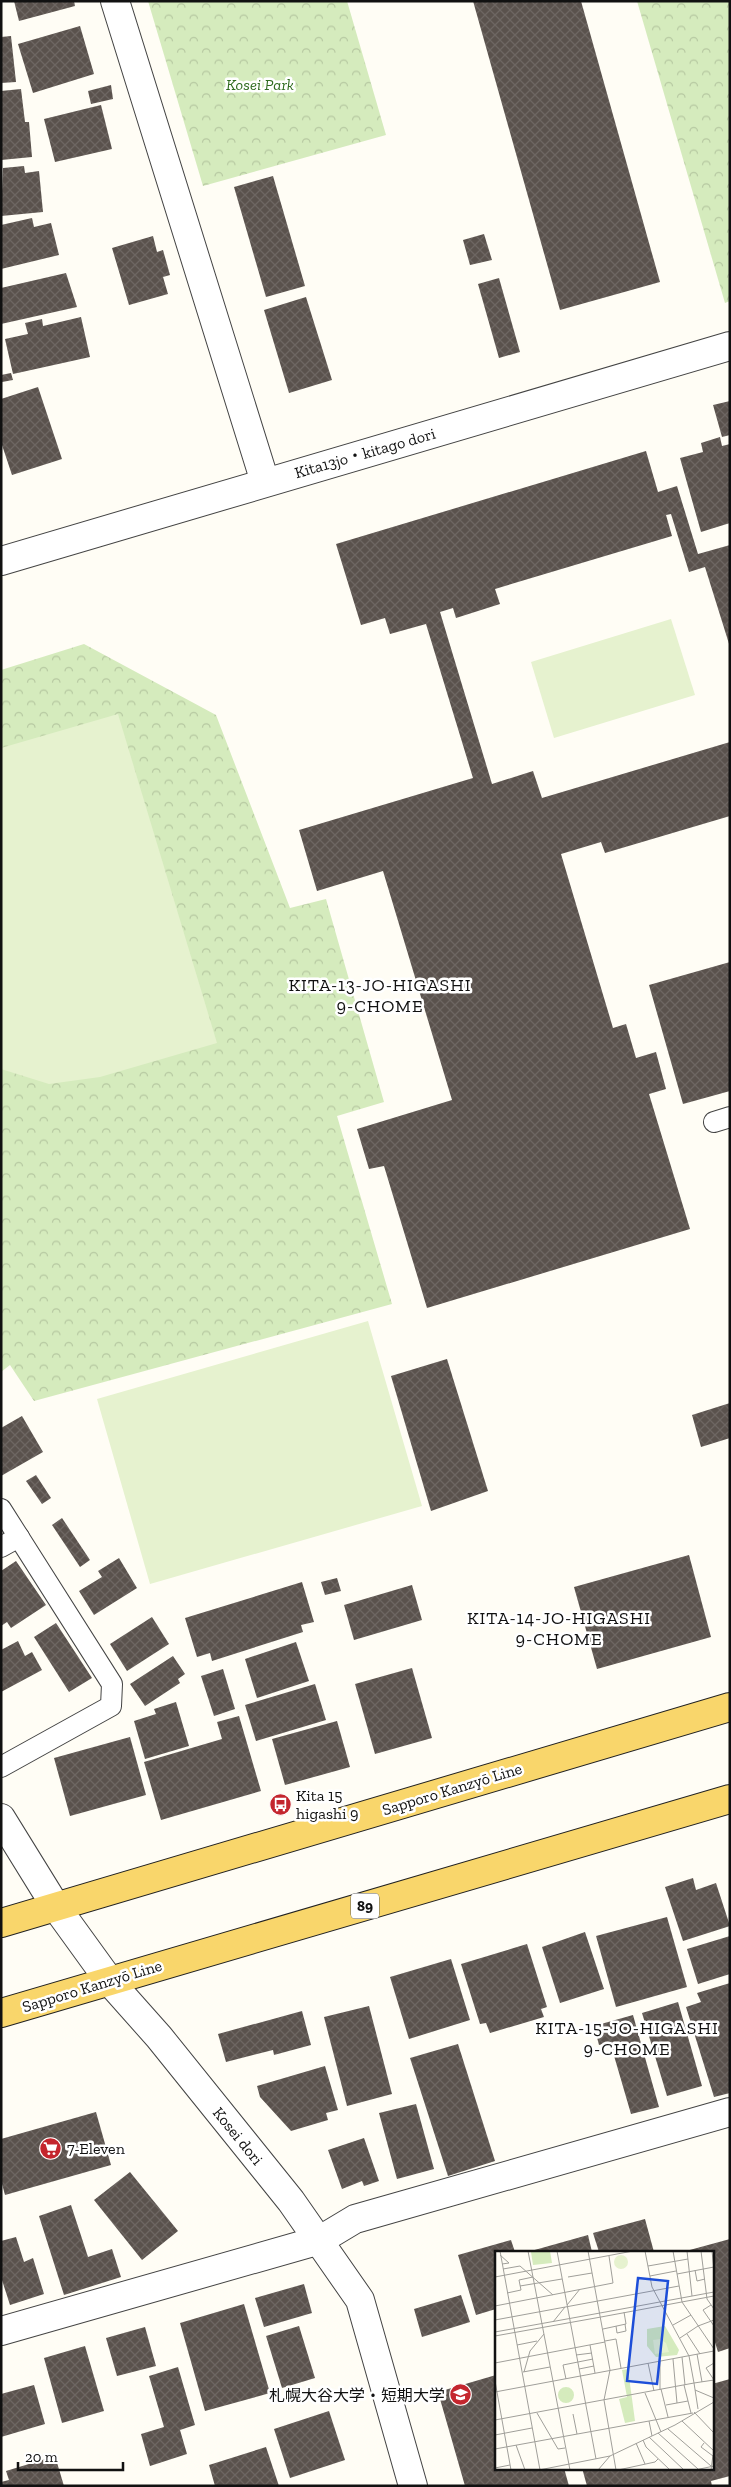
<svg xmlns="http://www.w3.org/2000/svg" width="731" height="2487" viewBox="0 0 731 2487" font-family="'Zilla Slab','Noto Sans JP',serif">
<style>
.park{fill:url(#park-crowns)}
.pitch{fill:#e6f2cf}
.building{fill:url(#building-cross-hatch)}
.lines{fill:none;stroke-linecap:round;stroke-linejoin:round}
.service-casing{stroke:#444;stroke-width:22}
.minor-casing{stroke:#444;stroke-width:30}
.tertiary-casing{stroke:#444;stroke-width:30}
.primary-casing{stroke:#222;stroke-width:30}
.service{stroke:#fff;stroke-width:20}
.minor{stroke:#fff;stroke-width:28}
.tertiary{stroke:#fff;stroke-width:28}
.primary{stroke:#f9d66b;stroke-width:28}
.labels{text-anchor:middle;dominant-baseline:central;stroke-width:5;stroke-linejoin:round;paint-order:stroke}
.shield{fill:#fff;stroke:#585858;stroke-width:1}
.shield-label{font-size:15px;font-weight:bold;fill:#111}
.park-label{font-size:16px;font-style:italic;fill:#2f6b1f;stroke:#fff}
.street-label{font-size:16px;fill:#111;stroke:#fff}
.poi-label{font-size:16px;fill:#111;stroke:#fff;text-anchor:start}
.neighbourhood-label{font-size:18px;letter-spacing:1px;fill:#111;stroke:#fff}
.inset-road{fill:none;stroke:#a09f9a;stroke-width:1}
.view{fill:#1d4ed8;fill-opacity:0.15;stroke:#1d4ed8;stroke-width:2.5}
.inset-edge{fill:none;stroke:#111;stroke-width:2.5}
</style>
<defs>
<pattern id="park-crowns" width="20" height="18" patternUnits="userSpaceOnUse" patternTransform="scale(1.25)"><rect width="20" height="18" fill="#d5ebbd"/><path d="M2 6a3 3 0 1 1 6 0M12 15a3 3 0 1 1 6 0" fill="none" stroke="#b6c8a1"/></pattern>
<pattern id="building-cross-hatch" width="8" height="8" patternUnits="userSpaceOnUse" patternTransform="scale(1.25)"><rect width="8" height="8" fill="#5a524d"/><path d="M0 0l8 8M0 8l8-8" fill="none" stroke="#6d6662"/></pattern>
</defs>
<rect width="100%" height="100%" fill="#fffdf5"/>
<g class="park">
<path d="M148,1H347L386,135L203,186Z"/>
<path d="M637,1H730V301L725,303Z"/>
<path d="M84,644L216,715L290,908L326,899L384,1102L337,1116L392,1304L34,1401L10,1365L1,1372V670Z"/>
</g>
<g class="pitch">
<path d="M671,619L695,695L554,738L531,662Z"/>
<path d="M118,714L217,1043L100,1077L49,1084L1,1069V748Z"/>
<path d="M368,1321L422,1506L150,1584L97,1399Z"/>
</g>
<g class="building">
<path d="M14,1H74L75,6L19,21Z"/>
<path d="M473,1H581L660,282L560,310Z"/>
<path d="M80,26L94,74L33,93L18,44Z"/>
<path d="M11,36L16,82L1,83V37Z"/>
<path d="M111,85L113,99L91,104L88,91Z"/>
<path d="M21,89L25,122H29L32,157L1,160V91Z"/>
<path d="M101,105L112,149L55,162L44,119Z"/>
<path d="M24,166L25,173L39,171L43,212L1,216L3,168Z"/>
<path d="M273,176L305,286L266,297L234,187Z"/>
<path d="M32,218L34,227L51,223L59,255L1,269V225Z"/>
<path d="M484,234L492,260L470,265L463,240Z"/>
<path d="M153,236L157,252L163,250L170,275L163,277L168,294L129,305L112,248Z"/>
<path d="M66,273L77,307L1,324V288Z"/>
<path d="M499,278L520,352L499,358L478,284Z"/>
<path d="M306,297L332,380L289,393L264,310Z"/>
<path d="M81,317L90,357L13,374L5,339L28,334L25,323L42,319L43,326Z"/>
<path d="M11,373L13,380L2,382L1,375Z"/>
<path d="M38,387L62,459L12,475L1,442V399Z"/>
<path d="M730,401V435L722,437L713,405Z"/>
<path d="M720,437L722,446L730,444V523L701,532L680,458L703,452L701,443Z"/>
<path d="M646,451L658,492L677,486L698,554L730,545V647L705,567L689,572L671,514L666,515L672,536L495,589L500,604L456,618L453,608L440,612L492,784L533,771L542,798L730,742V816L605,853L601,842L561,854L613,1028L626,1024L636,1058L656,1052L666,1089L649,1094L690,1229L427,1308L384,1166L369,1169L357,1129L452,1100L383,871L317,891L299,830L473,778L426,624L390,634L385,618L361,625L336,544Z"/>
<path d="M730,962V1091L683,1104L649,985Z"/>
<path d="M447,1359L488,1491L431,1511L391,1376Z"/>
<path d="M730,1403V1438L701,1447L692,1415Z"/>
<path d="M22,1416L43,1452L1,1476V1428Z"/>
<path d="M36,1475L51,1498L42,1504L26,1481Z"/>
<path d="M62,1518L90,1560L80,1567L52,1525Z"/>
<path d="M689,1555L711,1637L597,1669L574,1587Z"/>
<path d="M119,1558L137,1588L94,1615L79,1591L102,1577L98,1571Z"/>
<path d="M16,1561L46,1605L11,1628L7,1622L1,1626V1571Z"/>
<path d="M337,1578L341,1591L325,1595L321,1582Z"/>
<path d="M302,1582L314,1622L301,1625L303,1632L212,1661L210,1653L197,1657L185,1618Z"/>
<path d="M412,1585L422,1620L354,1640L344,1605Z"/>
<path d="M152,1617L169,1644L127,1671L110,1644Z"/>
<path d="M56,1623L92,1678L69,1692L34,1637Z"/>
<path d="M18,1641L25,1656L32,1652L42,1670L1,1692V1650Z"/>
<path d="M296,1642L309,1681L257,1698L245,1659Z"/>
<path d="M173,1656L185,1674L178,1679L180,1683L145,1706L130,1684Z"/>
<path d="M412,1668L432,1738L375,1754L355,1684Z"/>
<path d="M223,1669L235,1709L214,1716L201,1676Z"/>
<path d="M315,1684L326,1720L256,1741L245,1705Z"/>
<path d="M176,1702L189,1746L145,1759L134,1721L156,1714L154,1709Z"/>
<path d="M239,1716L261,1791L161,1820L144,1762L222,1739L217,1722Z"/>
<path d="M337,1721L350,1767L285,1785L272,1739Z"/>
<path d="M130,1737L146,1795L70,1816L54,1758Z"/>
<path d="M693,1878L696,1890L716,1883L730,1926L683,1941L665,1887Z"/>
<path d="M667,1917L687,1987L616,2007L596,1936Z"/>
<path d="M585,1932L604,1989L560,2003L542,1947Z"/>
<path d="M730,1936V1974L698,1984L687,1949Z"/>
<path d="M527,1944L547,2007L541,2009L544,2017L490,2033L486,2023L480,2024L461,1964Z"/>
<path d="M451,1959L470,2020L409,2039L390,1977Z"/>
<path d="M730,1983V2093L714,2097L686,2007L701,2002L697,1993Z"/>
<path d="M678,2002L702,2086L667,2096L642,2013Z"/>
<path d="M369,2006L392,2094L347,2106L324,2017Z"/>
<path d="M302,2011L311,2045L274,2055L273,2050L226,2062L218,2034Z"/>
<path d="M633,2015L659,2107L631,2114L610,2042L599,2045L594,2026Z"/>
<path d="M458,2044L495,2161L448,2176L410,2058Z"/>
<path d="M325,2066L338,2110L326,2113L328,2120L291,2131L260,2097L257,2086Z"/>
<path d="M416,2104L434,2169L397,2179L379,2113Z"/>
<path d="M96,2112L111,2165L5,2195L1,2180V2139Z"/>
<path d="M364,2138L379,2181L364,2186L362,2181L342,2189L328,2150Z"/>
<path d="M130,2172L178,2231L142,2260L94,2200Z"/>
<path d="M71,2205L88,2257L112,2249L121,2277L64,2295L39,2216Z"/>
<path d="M645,2219L654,2252H599L593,2233Z"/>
<path d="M588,2235L592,2252H531V2251Z"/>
<path d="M16,2237L24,2262L33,2258L44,2294L10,2305L1,2277V2241Z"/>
<path d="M730,2239V2348L718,2352L712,2333V2252L686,2251Z"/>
<path d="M511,2240L515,2252H496V2309L476,2315L458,2255Z"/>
<path d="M304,2284L312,2313L264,2327L255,2298Z"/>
<path d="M461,2295L470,2322L422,2337L414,2309Z"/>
<path d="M244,2304L270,2393L205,2411L180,2323Z"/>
<path d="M299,2326L315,2378L282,2388L266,2336Z"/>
<path d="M145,2327L156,2366L117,2376L106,2338Z"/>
<path d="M85,2346L104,2411L62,2423L44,2358Z"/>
<path d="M178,2367L195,2425L180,2430L187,2454L150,2466L141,2434L164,2427L149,2376Z"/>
<path d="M496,2375V2468H564L569,2486H465L438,2392Z"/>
<path d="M730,2379V2476L711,2481L712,2486H587L582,2468H712V2384Z"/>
<path d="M34,2385L45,2424L1,2437V2394Z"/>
<path d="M329,2411L345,2460L290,2478L274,2429Z"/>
<path d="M266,2447L279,2486H215L209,2465Z"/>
<path d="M55,2456L64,2486H1V2482L9,2480L6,2471Z"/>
</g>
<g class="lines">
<defs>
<g id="service">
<path d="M714,1122L730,1117"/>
<path d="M1,1509L112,1684L111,1706L1,1767"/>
<path d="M1,1547L19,1537"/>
</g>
<g id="minor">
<path d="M115,1L265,482"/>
<path d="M1,2331L320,2240L355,2219L730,2112"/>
</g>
<g id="tertiary">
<path d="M1,561L730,346"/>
<path d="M1,1818L56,1907L111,1983L159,2037L291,2201L360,2300L413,2486"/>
</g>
<g id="primary">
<path d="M1,1923L730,1707"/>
<path d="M1,2013L730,1799"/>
</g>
</defs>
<use href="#service" class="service-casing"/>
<use href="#minor" class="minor-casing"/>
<use href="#tertiary" class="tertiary-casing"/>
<use href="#primary" class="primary-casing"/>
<use href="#service" class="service"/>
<use href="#minor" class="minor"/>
<use href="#tertiary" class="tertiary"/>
<use href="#primary" class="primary"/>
</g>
<defs>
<symbol id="bus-disc" viewBox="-11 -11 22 22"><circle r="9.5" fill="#c4262e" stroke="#fff"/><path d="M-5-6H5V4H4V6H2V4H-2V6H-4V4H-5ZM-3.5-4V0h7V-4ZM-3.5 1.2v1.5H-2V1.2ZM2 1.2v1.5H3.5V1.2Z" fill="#fff"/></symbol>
<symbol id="supermarket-disc" viewBox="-11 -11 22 22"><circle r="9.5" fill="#c4262e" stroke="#fff"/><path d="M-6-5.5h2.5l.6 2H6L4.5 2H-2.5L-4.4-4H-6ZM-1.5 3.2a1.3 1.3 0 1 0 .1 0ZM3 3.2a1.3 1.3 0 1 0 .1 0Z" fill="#fff"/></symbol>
<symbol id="university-disc" viewBox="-11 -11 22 22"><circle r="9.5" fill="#c4262e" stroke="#fff"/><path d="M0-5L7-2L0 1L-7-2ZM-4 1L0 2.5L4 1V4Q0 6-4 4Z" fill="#fff"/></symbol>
</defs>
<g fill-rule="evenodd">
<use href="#bus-disc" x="268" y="1792" width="25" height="25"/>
<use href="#supermarket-disc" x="38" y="2136" width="25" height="25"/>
<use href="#university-disc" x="448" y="2382" width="25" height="25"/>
</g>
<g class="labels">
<rect class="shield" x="351" y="1893.5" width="28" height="25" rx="4"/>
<g class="shield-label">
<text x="365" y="1906">89</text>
</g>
<g class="park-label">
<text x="260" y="84">Kosei Park</text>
</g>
<g class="street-label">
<text transform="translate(365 453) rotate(-16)">Kita13jo・kitago dori</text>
<text transform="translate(452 1789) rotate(-17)">Sapporo Kanzyō Line</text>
<text transform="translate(92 1986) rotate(-17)">Sapporo Kanzyō Line</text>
<text transform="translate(238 2136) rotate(51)">Kosei dori</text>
</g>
<g class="poi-label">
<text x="296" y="1795">Kita 15<tspan x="296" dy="18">higashi 9</tspan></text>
<text x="67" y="2148">7-Eleven</text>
<text x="445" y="2395" text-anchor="end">札幌大谷大学・短期大学</text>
</g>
<g class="neighbourhood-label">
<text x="380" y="985">KITA-13-JO-HIGASHI<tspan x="380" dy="21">9-CHOME</tspan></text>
<text x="559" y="1618">KITA-14-JO-HIGASHI<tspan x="559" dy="21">9-CHOME</tspan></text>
<text x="627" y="2028">KITA-15-JO-HIGASHI<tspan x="627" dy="21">9-CHOME</tspan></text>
</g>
</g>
<g transform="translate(495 2251)">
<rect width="219" height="219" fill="#fffdf5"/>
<path d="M55,0L57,12L38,14L36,1ZM170,75L184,99L182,104L161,106L152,95V78ZM133,118L140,170L130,172L124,148L132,146L127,119ZM63 144a8 8 0 1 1 16 0a8 8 0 1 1-16 0Z" fill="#d5ebbd"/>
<path d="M119 11a7 7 0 1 1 14 0a7 7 0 1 1-14 0ZM165,88L171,92L174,101L160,103L158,89Z" fill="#e6f2cf"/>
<path class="inset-road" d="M5,0L45,219M33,0L75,219M62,0L101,208M93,0L115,119L109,149L121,219M178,0L187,51L219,98M192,0L197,45M206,0L212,48L219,58M217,0L219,19M5,4L14,12L7,13M153,15L193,8M8,18L25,15L58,44M200,19L202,30L210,28M182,23L219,16M155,25L181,20M0,26L138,0M73,26L97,22M25,35L67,28M12,42L26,39L24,29L38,26M72,54L85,38M216,54L208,59L219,75M0,55L118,32L114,5M105,62L219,41M106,66L219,45M0,69L184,35M58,71L70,56M178,74L196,64M121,75L122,82L131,80L130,73M108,78L131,73L129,61M0,81L105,62M192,83L205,103M0,85L106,66M185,87L203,75L219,69M110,90L121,88L126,117M22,94L42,90M95,94L100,122M202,103L207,131M81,104L97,102M187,106L190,134M178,108L182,152M0,112L110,91M153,112L159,140M219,112L211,117L219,129M84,118L99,115M28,121L55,116M29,121L35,100L49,83M71,128L68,114L98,108M0,130L16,219M189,134L196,162M166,138L173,166M165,139V110M200,139L219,147M0,141L219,100M150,142L166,181M171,154L193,150M203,158L199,132L219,129M199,161L219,182M42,162L63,198L70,197M78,163L82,183M0,169L199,132L194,105L157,36L150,0M154,170L157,185M187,170L219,200M173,178L216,215M163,182L203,218M0,184L37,177M154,186L189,219M148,189L151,196L175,219M141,192L150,213M209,192L206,196L218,205M21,194L30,219M0,198L198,162M0,217L15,214M44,219L115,205M103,219L115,205L180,174L219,151M123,219L160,211L163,208M200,219L219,215M216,219L218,204"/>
<path class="view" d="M143,27L173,30L162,133L132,130Z"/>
<rect width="219" height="219" class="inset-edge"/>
</g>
<rect width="731" height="2487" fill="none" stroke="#111111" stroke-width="5"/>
<path d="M18 2462v8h105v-8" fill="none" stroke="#111111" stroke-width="2.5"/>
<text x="25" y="2462" font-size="15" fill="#111111" stroke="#ffffff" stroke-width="4" paint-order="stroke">20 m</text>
</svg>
